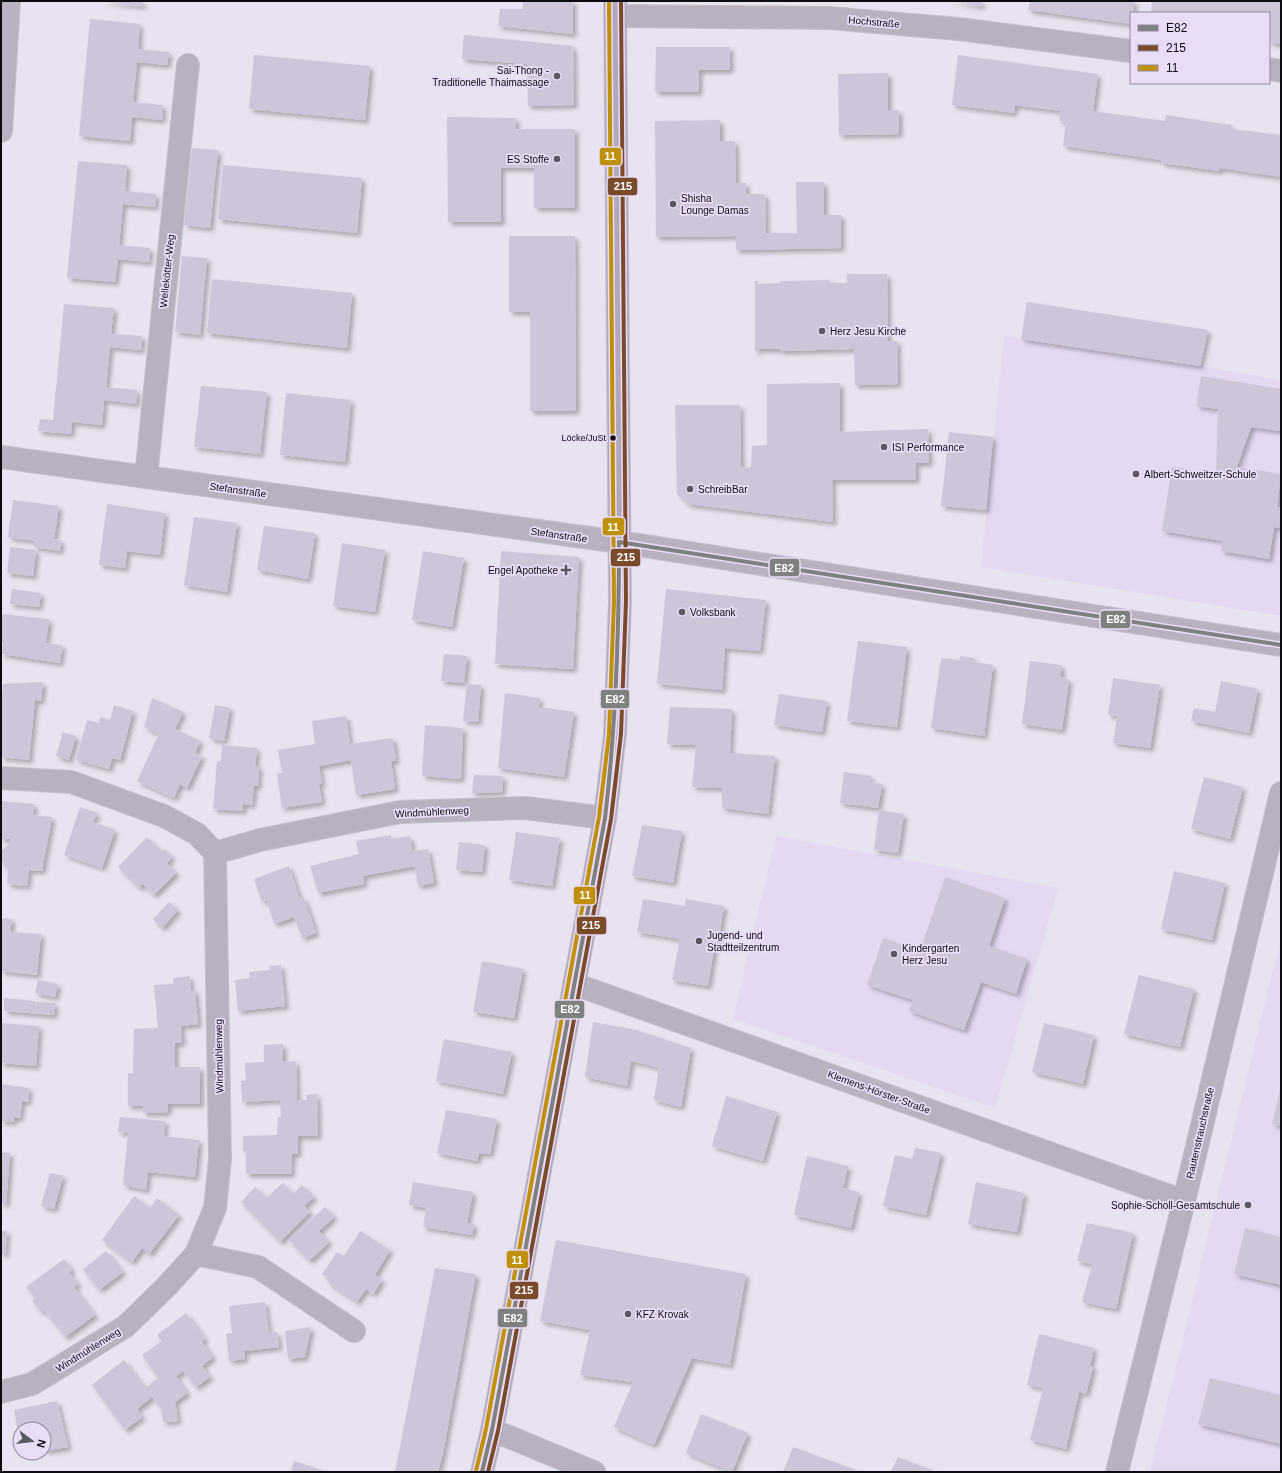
<svg xmlns="http://www.w3.org/2000/svg" width="1282" height="1473" viewBox="0 0 1282 1473" font-family="Helvetica,sans-serif">
<style>
.built{fill:#e5d9f2}
.building{fill:#cfc5d9;filter:url(#shadow)}
.lines{fill:none;stroke-linecap:round;stroke-linejoin:round}
.minor-casing{stroke:#c6c0cc;stroke-width:24}
.major-casing{stroke:#c6c0cc;stroke-width:24}
.minor{stroke:#b9b1c0;stroke-width:22}
.major{stroke:#b2a8bc;stroke-width:22}
.bus-1-casing{stroke:#e9dcf6;stroke-width:7}
.bus-2-casing{stroke:#e9dcf6;stroke-width:7}
.bus-3-casing{stroke:#e9dcf6;stroke-width:7}
.bus-1{stroke:#808080;stroke-width:4}
.bus-2{stroke:#7a4b2a;stroke-width:4}
.bus-3{stroke:#bf900c;stroke-width:4}
.poi-dot{fill:#5b5660;stroke:#e9dcf6;stroke-width:1.5}
.bus-dot{fill:#0e0a13;stroke:#e9dcf6;stroke-width:1.5}
.labels{text-anchor:middle;dominant-baseline:central;stroke-width:3.5;stroke-linejoin:round;paint-order:stroke}
.bus-label{font-size:9px;fill:#0e0a13;stroke:#e9dcf6;text-anchor:end}
.street-label{font-size:10px;fill:#0e0a13;stroke:#e9dcf6}
.poi-label{font-size:10px;fill:#0e0a13;stroke:#e9dcf6;text-anchor:start}
.line-badge{stroke:#e9dcf6;stroke-width:1.5}
.badge-label{font-size:11px;text-anchor:middle;font-weight:bold;fill:#fff}
</style>
<defs>
<filter id="shadow"><feDropShadow dx="3.5" dy="3.5" stdDeviation="2" flood-color="#0004"/></filter>
</defs>
<rect width="100%" height="100%" fill="#e9e2f0"/>
<g class="built">
<path d="M1027,302L1208,330L1200,366L1281,380V616L981,567L1004,335L1021,339Z"/>
<path d="M776,836L1058,888L995,1108L733,1019Z"/>
<path d="M1281,938V1472H1150Z"/>
</g>
<g class="building">
<path d="M106,1H142L143,6L106,2Z"/>
<path d="M523,1H573V34L498,26L500,9H523Z"/>
<path d="M951,1H982L981,6Z"/>
<path d="M1030,1H1134L1133,13H1131V24L1028,10Z"/>
<path d="M1152,1H1281V44L1269,42V13H1151Z"/>
<path d="M90,19L140,24L138,49L169,52L167,65L137,62L133,102L163,105L162,120L132,117L130,141L79,136Z"/>
<path d="M464,35L573,46L574,105L528,106L527,64L462,59Z"/>
<path d="M656,47H730V70H699V92H655Z"/>
<path d="M254,55L370,66L365,120L249,109Z"/>
<path d="M958,55L1098,74L1093,111L1165,121L1166,115L1231,125V129L1281,135V177L1220,168V171L1161,163L1162,160L1063,146L1066,122L1059,121L1061,111L1015,105L1014,113L952,105Z"/>
<path d="M888,73V111L899,110V134L839,135L838,74Z"/>
<path d="M447,117L516,118V129H575V208H534V168H501V222H448Z"/>
<path d="M720,120V141H735L736,183H746V194H765L766,233H797L796,182H824V215H841V248L736,250V236L656,237L655,121Z"/>
<path d="M192,148L218,150L210,228L184,225Z"/>
<path d="M78,161L127,165L125,191L156,194L155,207L123,204L119,245L150,248L149,262L118,259L115,282L67,278Z"/>
<path d="M223,165L362,178L357,233L218,219Z"/>
<path d="M509,236H575L576,411H530V312H509Z"/>
<path d="M182,256L207,258L200,335L175,332Z"/>
<path d="M847,274H887L888,341H897L898,384L855,385L854,349L780,351V349H758V352L755,351V281H758V284L780,283V281L830,280V283H847Z"/>
<path d="M212,279L352,293L347,348L207,333Z"/>
<path d="M1027,302L1208,330L1200,366L1021,339Z"/>
<path d="M64,304L114,308L111,334L142,336L141,350L110,347L106,387L137,390L136,404L104,400L102,425L72,422L71,434L38,431L40,419L53,420Z"/>
<path d="M1201,376L1281,389V431L1251,427L1237,467L1281,474L1277,507H1281V518L1279,528L1274,527L1269,559L1221,551L1223,541L1162,531L1172,467L1216,474L1218,409L1196,406Z"/>
<path d="M840,383V432L928,429L929,463H916V480H832L833,522L688,504L677,494L675,405H740L741,468L751,467L752,446L767,445V384Z"/>
<path d="M201,386L267,392L260,454L194,447Z"/>
<path d="M286,393L351,400L345,462L280,455Z"/>
<path d="M949,432L993,437L986,510L941,506Z"/>
<path d="M13,500L59,506L54,539L61,540L60,551L34,547L35,541L8,537Z"/>
<path d="M107,504L165,513L160,555L127,551L125,568L99,565Z"/>
<path d="M194,517L237,523L227,592L184,585Z"/>
<path d="M264,526L315,533L308,579L257,570Z"/>
<path d="M342,543L385,550L375,612L333,606Z"/>
<path d="M10,547L36,550L33,576L7,573Z"/>
<path d="M423,551L464,558L452,627L412,620Z"/>
<path d="M501,551L579,557L573,669L495,664Z"/>
<path d="M12,589L41,593L39,607L10,604Z"/>
<path d="M666,589L766,600L760,651L725,648L722,690L657,684Z"/>
<path d="M1,614L49,619L46,643L62,645L60,663L2,654L3,643H1Z"/>
<path d="M858,641L907,647L897,727L847,721Z"/>
<path d="M444,654L467,656L464,683L441,681Z"/>
<path d="M960,656L974,658L973,662L993,665L984,736L931,728L941,658L960,660Z"/>
<path d="M1030,661L1061,665V677L1069,680L1062,730L1022,724Z"/>
<path d="M1113,678L1160,685L1150,748L1113,743L1117,716L1108,715Z"/>
<path d="M1221,681L1258,689L1249,733L1191,721L1194,708L1215,712Z"/>
<path d="M43,682L41,701L35,700L29,760L1,757V702L3,684Z"/>
<path d="M467,684L481,685L478,722L463,721Z"/>
<path d="M505,693L540,698L539,707L574,712L564,777L498,768Z"/>
<path d="M779,694L827,701L822,732L774,725Z"/>
<path d="M152,698L183,712L175,729L200,741L195,753L202,756L187,788L180,784L174,798L137,781L159,734L144,727Z"/>
<path d="M114,705L133,711L120,760L112,758L109,769L76,760L87,720L99,723L100,717L110,720Z"/>
<path d="M215,705L230,708L224,741L209,738Z"/>
<path d="M670,707L732,709L730,753L775,756L768,814L722,808V788L692,787L696,745L667,744Z"/>
<path d="M346,716L350,744L393,738L396,761H391L395,789L356,795L351,760L319,766L322,783L319,784L322,802L282,808L277,774L282,773L278,750L315,744L312,721Z"/>
<path d="M425,725L463,728L461,779L422,776Z"/>
<path d="M63,732L76,736L69,760L56,756Z"/>
<path d="M222,745L257,748L255,766H259L258,786H254L252,805L243,804V811L213,809L217,761H221Z"/>
<path d="M844,772L871,776L870,782L882,784L878,808L840,803Z"/>
<path d="M474,775L503,776L502,792L472,793Z"/>
<path d="M1204,777L1243,787L1230,839L1191,829Z"/>
<path d="M1,801L34,804L33,815L52,817L42,871L29,870L27,886L7,884L8,870L1,861L2,850L10,843L11,839H1Z"/>
<path d="M80,807L97,813L93,822L115,830L102,868L64,855Z"/>
<path d="M879,810L904,814L898,853L874,850Z"/>
<path d="M642,825L682,831L673,883L632,876Z"/>
<path d="M516,832L560,838L552,886L509,880Z"/>
<path d="M391,835V839L410,836L412,851L428,849L434,883L418,886L415,866L363,876L364,884L318,893L310,866L359,854L356,841Z"/>
<path d="M147,837L161,851L164,849L172,857L167,863L176,873L154,895L143,884L139,888L118,867Z"/>
<path d="M459,842L485,845L482,872L456,870Z"/>
<path d="M289,866L300,899L304,898L316,933L302,938L294,917L274,924L267,900L262,902L254,879Z"/>
<path d="M1174,871L1225,883L1212,940L1161,929Z"/>
<path d="M945,877L1005,898L989,946L1027,959L1016,994L981,982L964,1030L909,1011L913,1000L867,985L883,938L920,951Z"/>
<path d="M643,899L685,906L686,899L724,906L718,943H715L708,986L672,980L680,939L637,932Z"/>
<path d="M169,902L178,910L162,928L153,919Z"/>
<path d="M1,918L12,919L10,932L41,934L37,975L1,971Z"/>
<path d="M482,961L523,969L514,1018L473,1012Z"/>
<path d="M281,965L285,1006L238,1011L235,980L250,978L249,972L270,970L269,966Z"/>
<path d="M1139,975L1194,989L1180,1047L1124,1034Z"/>
<path d="M190,976L191,990H195L198,1024L181,1026L182,1043H175V1067H200V1104H168V1112L143,1113V1106H128V1073H133L134,1029L158,1028L154,985L173,984V978Z"/>
<path d="M38,980L58,984L55,997L35,993Z"/>
<path d="M4,998L35,1001V1010L36,1002L55,1003L54,1015L4,1011Z"/>
<path d="M593,1022L636,1030L691,1048L681,1107L654,1100L659,1068L645,1064L631,1061L627,1086L585,1077Z"/>
<path d="M1,1023L39,1026L36,1066L1,1063Z"/>
<path d="M1044,1023L1094,1035L1083,1084L1032,1072Z"/>
<path d="M444,1039L512,1052L503,1094L436,1081Z"/>
<path d="M283,1044V1062L296,1061L297,1100H307L306,1095L317,1094L318,1136H298V1154H292L291,1174H246V1152L243,1151V1136L277,1135L278,1117H281L280,1100L242,1102L241,1081L246,1080L245,1063L264,1062V1045Z"/>
<path d="M1,1084L29,1088L28,1102L22,1101L20,1118L14,1117V1122L1,1121Z"/>
<path d="M1281,1086V1126L1272,1124Z"/>
<path d="M726,1096L777,1112L763,1161L712,1146Z"/>
<path d="M446,1110L497,1119L490,1154L479,1153L477,1161L437,1153Z"/>
<path d="M120,1117L165,1121L164,1136L199,1140L195,1177L148,1172L146,1190L123,1185L128,1133L118,1132Z"/>
<path d="M915,1148L941,1153L926,1215L883,1206L895,1155L912,1159Z"/>
<path d="M1,1152L10,1153L6,1204L1,1203Z"/>
<path d="M807,1156L848,1166L843,1188L859,1192L851,1228L794,1215Z"/>
<path d="M50,1173L63,1176L54,1209L41,1206Z"/>
<path d="M413,1182L473,1192L467,1223L474,1224L472,1235L423,1227L426,1208L409,1205Z"/>
<path d="M976,1182L1024,1193L1017,1232L968,1224Z"/>
<path d="M283,1183L293,1194L302,1185L314,1197L304,1206L310,1212L280,1242L241,1202L255,1187L266,1198Z"/>
<path d="M134,1196L150,1208L157,1198L179,1215L149,1254L142,1248L132,1262L102,1240Z"/>
<path d="M325,1207L334,1217L319,1231L329,1242L309,1261L289,1240Z"/>
<path d="M1087,1223L1133,1233L1116,1309L1082,1302L1092,1264L1077,1261Z"/>
<path d="M1245,1228L1281,1237V1285L1234,1274Z"/>
<path d="M1,1231H7L5,1254H1Z"/>
<path d="M360,1231L390,1250L375,1275L382,1280L373,1294L366,1289L357,1302L327,1282L329,1279L322,1274L337,1252L344,1256Z"/>
<path d="M556,1240L746,1274L730,1365L692,1358L654,1445L614,1427L633,1382L580,1375L590,1330L540,1321Z"/>
<path d="M106,1251L123,1272L99,1290L83,1269Z"/>
<path d="M64,1259L72,1270L69,1273L78,1284L74,1287L95,1315L65,1337L44,1310L41,1312L32,1301L35,1298L26,1287Z"/>
<path d="M435,1268L476,1274L443,1453L438,1472H395Z"/>
<path d="M265,1302L269,1333L277,1332L279,1347L244,1351L245,1359L229,1361L226,1334L232,1333L229,1306Z"/>
<path d="M186,1313L205,1339L202,1342L213,1357L202,1366L210,1377L196,1387L183,1371L176,1376L187,1393L175,1402L178,1421L163,1422L161,1408L152,1397L137,1409L142,1417L125,1430L92,1385L124,1360L145,1388L158,1378L142,1355L162,1341L157,1335Z"/>
<path d="M311,1327L305,1357L288,1359L285,1331Z"/>
<path d="M1039,1334L1094,1348L1090,1366L1093,1367L1086,1394L1079,1392L1066,1449L1030,1440L1043,1388L1027,1385Z"/>
<path d="M1210,1378L1281,1395V1444L1198,1424Z"/>
<path d="M57,1401L68,1447L44,1451V1429H20L19,1437L14,1410Z"/>
<path d="M701,1414L748,1433L732,1472L686,1453Z"/>
<path d="M793,1447L856,1470L855,1472H783Z"/>
<path d="M898,1457L937,1472H891Z"/>
<path d="M294,1461L328,1472H291Z"/>
</g>
<g class="lines">
<defs>
<g id="minor">
<path d="M616,16L829,18L959,29L1131,51"/>
<path d="M1269,69L1281,71"/>
<path d="M1,131L9,1"/>
<path d="M1,457L619,542L1281,645"/>
<path d="M146,477L188,65"/>
<path d="M1,778L71,782L164,816L197,834L215,853L220,1159L215,1208L196,1254L167,1286L126,1326L32,1384L1,1392"/>
<path d="M215,853L260,840L400,812L526,808L605,818"/>
<path d="M574,984L1184,1201"/>
<path d="M196,1254L258,1267L354,1331"/>
<path d="M492,1430L594,1472"/>
<path d="M1117,1472L1184,1201L1281,793"/>
</g>
<path id="major" d="M482,1472L492,1430L605,818L615,734L620,601L615,1"/>
</defs>
<use href="#minor" class="minor-casing"/>
<use href="#major" class="major-casing"/>
<use href="#minor" class="minor"/>
<use href="#major" class="major"/>
<defs>
<g id="bus-1">
<path d="M619,542L1281,645"/>
<path d="M482,1472L492,1430L605,818C616,726 619,634 619,542"/>
</g>
<path id="bus-2" d="M488,1472L498,1431L611,819L621,734L626,601L621,1"/>
<path id="bus-3" d="M476,1471L486,1429L599,817L609,734L614,601L609,1"/>
</defs>
<use href="#bus-1" class="bus-1-casing"/>
<use href="#bus-2" class="bus-2-casing"/>
<use href="#bus-3" class="bus-3-casing"/>
<use href="#bus-1" class="bus-1"/>
<use href="#bus-2" class="bus-2"/>
<use href="#bus-3" class="bus-3"/>
</g>
<g class="poi-dot">
<circle cx="557" cy="76" r="4"/>
<circle cx="557" cy="159" r="4"/>
<circle cx="673" cy="204" r="4"/>
<circle cx="822" cy="331" r="4"/>
<circle cx="884" cy="447" r="4"/>
<circle cx="1136" cy="474" r="4"/>
<circle cx="690" cy="489" r="4"/>
<path d="M564 564h4v4h4v4h-4v4h-4v-4h-4v-4h4z"/>
<circle cx="682" cy="612" r="4"/>
<circle cx="699" cy="941" r="4"/>
<circle cx="894" cy="954" r="4"/>
<circle cx="1248" cy="1205" r="4"/>
<circle cx="628" cy="1314" r="4"/>
</g>
<circle class="bus-dot" cx="613" cy="438" r="3.5"/>
<g class="labels">
<g class="bus-label">
<text x="606" y="438">Löcke/JuSt</text>
</g>
<g class="street-label">
<text transform="translate(874 22) rotate(5)">Hochstraße</text>
<text transform="translate(167 271) rotate(-84)">Wellekötter-Weg</text>
<text transform="translate(238 490) rotate(8)">Stefanstraße</text>
<text transform="translate(559 535) rotate(8)">Stefanstraße</text>
<text transform="translate(432 812) rotate(-3)">Windmühlenweg</text>
<text transform="translate(219 1056) rotate(-91)">Windmühlenweg</text>
<text transform="translate(879 1092) rotate(20)">Klemens-Hörster-Straße</text>
<text transform="translate(1200 1133) rotate(-77)">Rautenstrauchstraße</text>
<text transform="translate(88 1350) rotate(-32)">Windmühlenweg</text>
</g>
<g class="poi-label">
<text x="549" y="70" text-anchor="end">Sai-Thong -<tspan x="549" dy="12">Traditionelle Thaimassage</tspan></text>
<text x="549" y="159" text-anchor="end">ES Stoffe</text>
<text x="681" y="198">Shisha<tspan x="681" dy="12">Lounge Damas</tspan></text>
<text x="830" y="331">Herz Jesu Kirche</text>
<text x="892" y="447">ISI Performance</text>
<text x="1144" y="474">Albert-Schweitzer-Schule</text>
<text x="698" y="489">SchreibBar</text>
<text x="558" y="570" text-anchor="end">Engel Apotheke</text>
<text x="690" y="612">Volksbank</text>
<text x="707" y="935">Jugend- und<tspan x="707" dy="12">Stadtteilzentrum</tspan></text>
<text x="902" y="948">Kindergarten<tspan x="902" dy="12">Herz Jesu</tspan></text>
<text x="1240" y="1205" text-anchor="end">Sophie-Scholl-Gesamtschule</text>
<text x="636" y="1314">KFZ Krovak</text>
</g>
</g>
<g class="line-badge">
<rect x="599" y="147" width="23" height="19" rx="4" fill="#bf900c"/>
<rect x="607" y="177" width="31" height="19" rx="4" fill="#7a4b2a"/>
<rect x="602" y="517" width="23" height="19" rx="4" fill="#bf900c"/>
<rect x="610" y="548" width="31" height="19" rx="4" fill="#7a4b2a"/>
<rect x="769" y="558" width="31" height="19" rx="4" fill="#808080"/>
<rect x="1100" y="610" width="31" height="19" rx="4" fill="#808080"/>
<rect x="600" y="689" width="30" height="20" rx="4" fill="#808080"/>
<rect x="573" y="886" width="23" height="19" rx="4" fill="#bf900c"/>
<rect x="576" y="916" width="31" height="19" rx="4" fill="#7a4b2a"/>
<rect x="554" y="1000" width="31" height="19" rx="4" fill="#808080"/>
<rect x="506" y="1250" width="23" height="19" rx="4" fill="#bf900c"/>
<rect x="509" y="1281" width="30" height="19" rx="4" fill="#7a4b2a"/>
<rect x="497" y="1308" width="31" height="20" rx="4" fill="#808080"/>
</g>
<g class="badge-label">
<text x="610" y="160">11</text>
<text x="623" y="190">215</text>
<text x="613" y="531">11</text>
<text x="626" y="561">215</text>
<text x="784" y="572">E82</text>
<text x="1116" y="623">E82</text>
<text x="615" y="703">E82</text>
<text x="585" y="899">11</text>
<text x="591" y="929">215</text>
<text x="570" y="1013">E82</text>
<text x="517" y="1264">11</text>
<text x="524" y="1294">215</text>
<text x="513" y="1322">E82</text>
</g>
<rect width="1282" height="1473" fill="none" stroke="#0e0a13" stroke-width="4"/>
<rect x="1130" y="12" width="140" height="72" fill="#e9dcf6" stroke="#91889b"/>
<rect x="1138" y="25" width="20" height="6" fill="#808080" stroke="#91889b"/>
<text x="1166" y="32" font-size="12" fill="#0e0a13">E82</text>
<rect x="1138" y="45" width="20" height="6" fill="#7a4b2a" stroke="#91889b"/>
<text x="1166" y="52" font-size="12" fill="#0e0a13">215</text>
<rect x="1138" y="65" width="20" height="6" fill="#bf900c" stroke="#91889b"/>
<text x="1166" y="72" font-size="12" fill="#0e0a13">11</text>
<g transform="translate(32 1441) rotate(105)"><circle r="19" fill="#e9dcf6" stroke="#91889b"/>
<path d="M0-3L7 15L0 10L-7 15Z" fill="#5b5660"/>
<text y="-6" font-size="11" font-weight="bold" text-anchor="middle" fill="#0e0a13">N</text>
</g>
</svg>
